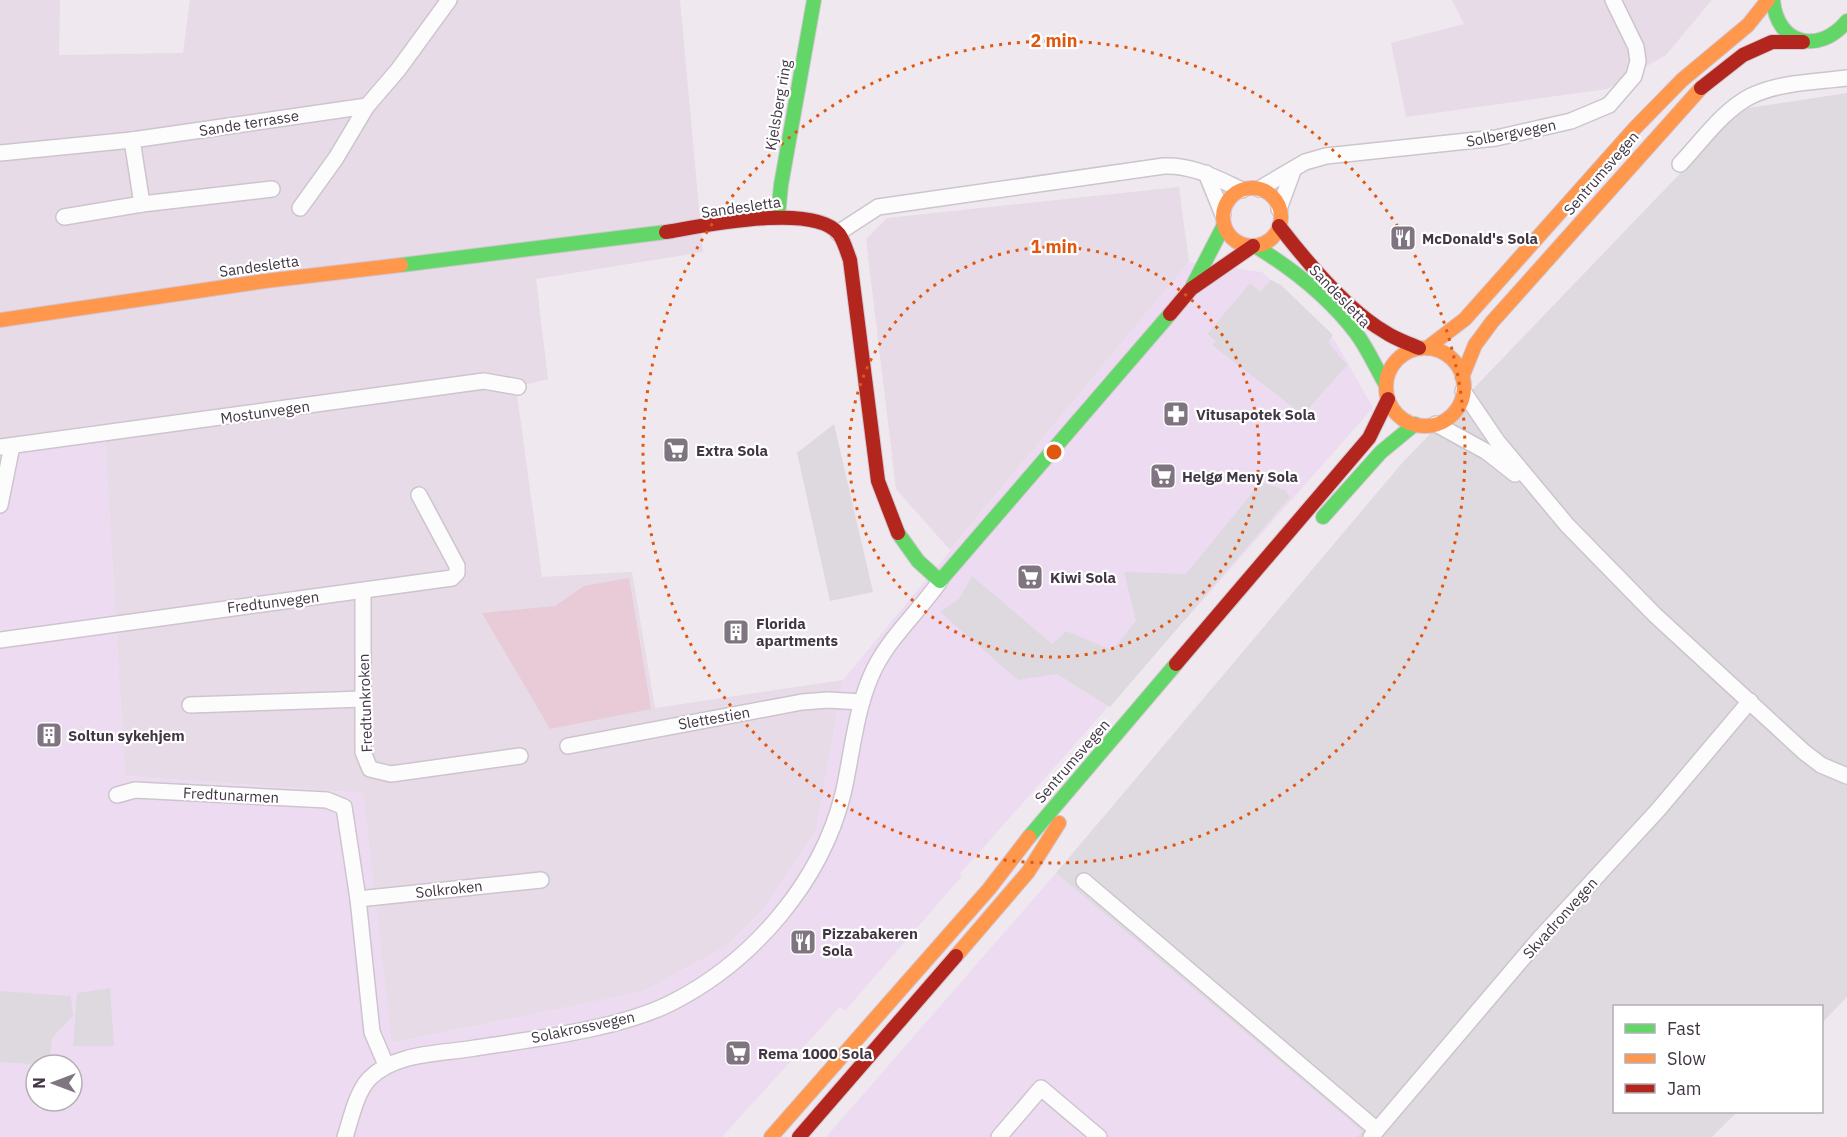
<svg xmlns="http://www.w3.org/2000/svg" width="1847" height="1137" viewBox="0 0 1847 1137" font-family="'IBM Plex Sans',sans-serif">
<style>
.residential{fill:#e6dbe7}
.commercial{fill:#eddcf1;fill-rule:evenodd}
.industrial{fill:#dfd9e0}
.green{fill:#e8cbd6}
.parking{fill:#ded9de}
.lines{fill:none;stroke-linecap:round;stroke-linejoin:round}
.street-casing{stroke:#cdc5cd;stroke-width:18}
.fast-casing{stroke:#d3c6d3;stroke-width:16}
.slow-casing{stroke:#d3c6d3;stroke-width:16}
.jam-casing{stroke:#d3c6d3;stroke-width:16}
.street{stroke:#fdfcfd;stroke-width:15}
.fast{stroke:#63d668;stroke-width:14}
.slow{stroke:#ff974d;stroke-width:14}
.jam{stroke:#b3261e;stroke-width:14}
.ring{fill:none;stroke:#e0570f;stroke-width:3;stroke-dasharray:3 6}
.labels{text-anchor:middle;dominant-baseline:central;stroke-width:4.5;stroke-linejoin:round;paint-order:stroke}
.street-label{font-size:15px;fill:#423644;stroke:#fff}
.poi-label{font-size:15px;font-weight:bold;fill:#423644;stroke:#fff;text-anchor:start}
.centre{fill:#e0570f;stroke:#fff;stroke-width:3}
.ring-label{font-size:18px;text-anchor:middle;font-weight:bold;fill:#e0570f;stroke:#fff;stroke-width:4.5;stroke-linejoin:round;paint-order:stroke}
</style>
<rect width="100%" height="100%" fill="#efe9ef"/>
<g class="residential">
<path d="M0,0H60L59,55L183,53L190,0H680L703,252L536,279L548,379L516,387L542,577L632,572L655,708L843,680L816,831L761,912L727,946L642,992L391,1043L363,793L125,776L104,423L0,439Z"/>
<path d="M1452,0H1712L1666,55L1607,89L1406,117L1391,43L1464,24Z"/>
<path d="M1179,187L1189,262L950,550L896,489L866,239L887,218Z"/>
</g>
<g class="commercial">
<path d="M1189,262L1262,272L1336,342L1373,408L960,874L962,876L845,1011L840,1007L722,1137H0V439L104,423L125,776L363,793L392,1043L642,992L727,946L761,912L816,831L843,680ZM36,1065H72V1101H36Z"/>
<path d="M1056,873L1362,1131L1357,1137H826Z"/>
</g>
<path class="industrial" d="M1847,93V997L1822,1023V1006H1614V1112H1737L1712,1137H1357L1362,1131L1056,873L1403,462L1742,109Z"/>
<path class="green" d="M629,578L651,709L550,729L482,613L555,606L584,586Z"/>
<g class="parking">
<path d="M1271,280L1281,285L1333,335L1328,342L1347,365L1303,415L1212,345L1216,341L1207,334L1250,283L1260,292Z"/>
<path d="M834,424L873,592L830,601L797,453Z"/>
<path d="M1261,482L1285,490L1290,497L1110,707L1057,674L1018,680L940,612L959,599L972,576L1052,644L1066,631L1112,650L1136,621L1124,572L1186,574Z"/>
<path d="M110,988L114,1046H73L77,993Z"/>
<path d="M0,991L71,996L73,1016L52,1038L49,1065L0,1062Z"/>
</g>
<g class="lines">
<defs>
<g id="street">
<path d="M132,140L142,204"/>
<path d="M0,153L132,140L367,106L398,70L449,0"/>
<path d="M1680,164C1701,142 1723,110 1751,96C1780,82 1816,82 1847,78"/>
<path d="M1206,173L1223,215"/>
<path d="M1259,189L1305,162L1326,156L1496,138L1571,121L1609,105L1634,76L1638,61L1636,47L1613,0"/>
<path d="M300,208L336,158L367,106"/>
<path d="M1279,209L1293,171"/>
<path d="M64,217L142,204L272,189"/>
<path d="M838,233L878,207L1164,166C1193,165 1216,178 1242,190"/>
<path d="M1463,391L1497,441L1567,525L1655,615L1804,752L1821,765L1847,776"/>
<path d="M1436,424L1487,452L1515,474"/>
<path d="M0,447L484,381L518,387"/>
<path d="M0,505L12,446"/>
<path d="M363,591V752L370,769L391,774L520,756"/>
<path d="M0,640L452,578L457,573V566L419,495"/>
<path d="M190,705L363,699"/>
<path d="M568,746L802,702L828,700L862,702"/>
<path d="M117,795L135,790L327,800L344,807L358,899L372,1032L386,1065"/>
<path d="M1084,881L1377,1130"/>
<path d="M358,899L541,880"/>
<path d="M345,1137C351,1119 356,1093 369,1079C395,1052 441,1054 475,1048C534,1039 621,1029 673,1002C753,961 821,882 843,794C852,755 855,713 871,676C886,640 918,613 940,581"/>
<path d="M999,1137L1041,1088L1099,1137"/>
<path d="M1371,1137L1540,938L1658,810L1750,701"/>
</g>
<g id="fast">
<path d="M1773,0C1777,45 1819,55 1847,21"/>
<path d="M778,216L781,185L814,0"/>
<path d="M1255,246C1293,269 1329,298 1356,333C1368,349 1376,368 1386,385"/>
<path d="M401,265L666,232"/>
<path d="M1193,285L1224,225"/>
<path d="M1323,517L1381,452L1415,424"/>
<path d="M898,533L918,561L940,581L1170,314"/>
<path d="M1029,837L1176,664"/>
</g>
<g id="slow">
<circle cx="1252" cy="217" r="29"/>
<path d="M0,320L265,281L401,265"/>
<path d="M1427,348L1465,319L1635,128L1682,80L1748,25L1768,0"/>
<circle cx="1425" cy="387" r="39"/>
<path d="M1462,377L1475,345L1492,322L1701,88"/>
<path d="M956,956L1028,872L1059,823"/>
<path d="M771,1137L989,889L1029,837"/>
</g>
<g id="jam">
<path d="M1701,88L1743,55L1772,42H1803"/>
<path d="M1279,226C1306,261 1347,310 1385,332C1395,339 1408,343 1419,348"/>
<path d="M666,232C702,226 814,202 839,234C844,241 847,252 850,260L878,481L898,533"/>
<path d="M1170,314L1191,289L1253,246"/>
<path d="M1176,664L1369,438L1388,399"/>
<path d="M799,1137L956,956"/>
</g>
</defs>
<use href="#street" class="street-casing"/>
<use href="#fast" class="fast-casing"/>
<use href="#slow" class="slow-casing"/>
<use href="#jam" class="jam-casing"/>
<use href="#street" class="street"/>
<use href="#fast" class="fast"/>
<use href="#slow" class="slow"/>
<use href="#jam" class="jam"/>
</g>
<g class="ring">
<circle cx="1054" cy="452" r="205"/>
<circle cx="1054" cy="452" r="411"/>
</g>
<defs>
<symbol id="restaurant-square" viewBox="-11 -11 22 22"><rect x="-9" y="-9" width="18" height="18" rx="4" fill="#7f7580" stroke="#fff"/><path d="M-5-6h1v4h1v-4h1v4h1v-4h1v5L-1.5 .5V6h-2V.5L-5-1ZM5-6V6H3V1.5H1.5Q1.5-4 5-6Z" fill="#fff"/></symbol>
<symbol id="pharmacy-square" viewBox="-11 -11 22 22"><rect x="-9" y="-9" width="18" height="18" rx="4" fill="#7f7580" stroke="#fff"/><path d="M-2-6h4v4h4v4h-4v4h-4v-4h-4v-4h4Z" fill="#fff"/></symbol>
<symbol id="supermarket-square" viewBox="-11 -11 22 22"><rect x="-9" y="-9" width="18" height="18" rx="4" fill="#7f7580" stroke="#fff"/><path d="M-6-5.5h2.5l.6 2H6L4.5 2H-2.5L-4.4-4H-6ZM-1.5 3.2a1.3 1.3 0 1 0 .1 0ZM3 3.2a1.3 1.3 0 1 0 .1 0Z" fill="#fff"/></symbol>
<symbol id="building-square" viewBox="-11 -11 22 22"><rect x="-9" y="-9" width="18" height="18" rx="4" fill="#7f7580" stroke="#fff"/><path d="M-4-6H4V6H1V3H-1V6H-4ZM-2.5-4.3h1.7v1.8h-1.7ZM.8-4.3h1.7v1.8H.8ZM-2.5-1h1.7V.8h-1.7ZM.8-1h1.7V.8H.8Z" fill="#fff"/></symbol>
</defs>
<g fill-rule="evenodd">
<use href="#restaurant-square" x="1388" y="223" width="30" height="30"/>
<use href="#pharmacy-square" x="1161" y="399" width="30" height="30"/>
<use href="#supermarket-square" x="661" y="435" width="30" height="30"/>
<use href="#supermarket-square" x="1148" y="461" width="30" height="30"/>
<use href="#supermarket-square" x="1015" y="562" width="30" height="30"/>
<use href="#building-square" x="721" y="617" width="30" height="30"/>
<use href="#building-square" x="34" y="720" width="30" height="30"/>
<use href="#restaurant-square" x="788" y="927" width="30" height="30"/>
<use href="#supermarket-square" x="723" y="1038" width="30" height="30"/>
</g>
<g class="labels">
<g class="street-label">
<text transform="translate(778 105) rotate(-80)">Kjelsberg ring</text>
<text transform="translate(249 123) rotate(-9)">Sande terrasse</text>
<text transform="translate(1511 133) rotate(-11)">Solbergvegen</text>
<text transform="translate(1601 173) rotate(-49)">Sentrumsvegen</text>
<text transform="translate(741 207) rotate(-8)">Sandesletta</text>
<text transform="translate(259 266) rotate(-8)">Sandesletta</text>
<text transform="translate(1340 296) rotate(46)">Sandesletta</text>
<text transform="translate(265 412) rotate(-8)">Mostunvegen</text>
<text transform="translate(273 602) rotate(-7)">Fredtunvegen</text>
<text transform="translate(365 703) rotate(-92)">Fredtunkroken</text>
<text transform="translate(714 718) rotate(-10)">Slettestien</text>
<text transform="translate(1072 761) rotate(-49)">Sentrumsvegen</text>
<text transform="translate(231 795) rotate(3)">Fredtunarmen</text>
<text transform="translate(449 889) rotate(-6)">Solkroken</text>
<text transform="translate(1560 918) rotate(-48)">Skvadronvegen</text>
<text transform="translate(583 1027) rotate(-12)">Solakrossvegen</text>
</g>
<g class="poi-label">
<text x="1422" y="238">McDonald's Sola</text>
<text x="1196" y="414">Vitusapotek Sola</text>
<text x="696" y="450">Extra Sola</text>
<text x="1182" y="476">Helgø Meny Sola</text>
<text x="1050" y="577">Kiwi Sola</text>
<text x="756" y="623">Florida<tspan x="756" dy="17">apartments</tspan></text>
<text x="68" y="735">Soltun sykehjem</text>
<text x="822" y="933">Pizzabakeren<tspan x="822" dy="17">Sola</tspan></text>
<text x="758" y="1053">Rema 1000 Sola</text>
</g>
</g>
<circle cx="1054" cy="452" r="9" class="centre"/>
<g class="ring-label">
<text x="1054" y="47">2 min</text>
<text x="1054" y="253">1 min</text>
</g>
<rect x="1613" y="1005" width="210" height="108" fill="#ffffff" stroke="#b3afb4" stroke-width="1.5"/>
<rect x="1625" y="1024" width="30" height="9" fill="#63d668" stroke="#b3afb4" stroke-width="1.5"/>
<text x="1667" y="1035" font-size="18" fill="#423644">Fast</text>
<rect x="1625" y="1054" width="30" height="9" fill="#ff974d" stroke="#b3afb4" stroke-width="1.5"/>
<text x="1667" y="1065" font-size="18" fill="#423644">Slow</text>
<rect x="1625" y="1084" width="30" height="9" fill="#b3261e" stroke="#b3afb4" stroke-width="1.5"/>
<text x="1667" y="1095" font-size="18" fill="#423644">Jam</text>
<g transform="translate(54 1083) rotate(270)"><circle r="28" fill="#ffffff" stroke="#b3afb4" stroke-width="1.5"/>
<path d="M0-4.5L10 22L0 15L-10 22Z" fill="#7f7580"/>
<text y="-9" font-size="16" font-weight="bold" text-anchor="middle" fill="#423644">N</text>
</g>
</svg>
